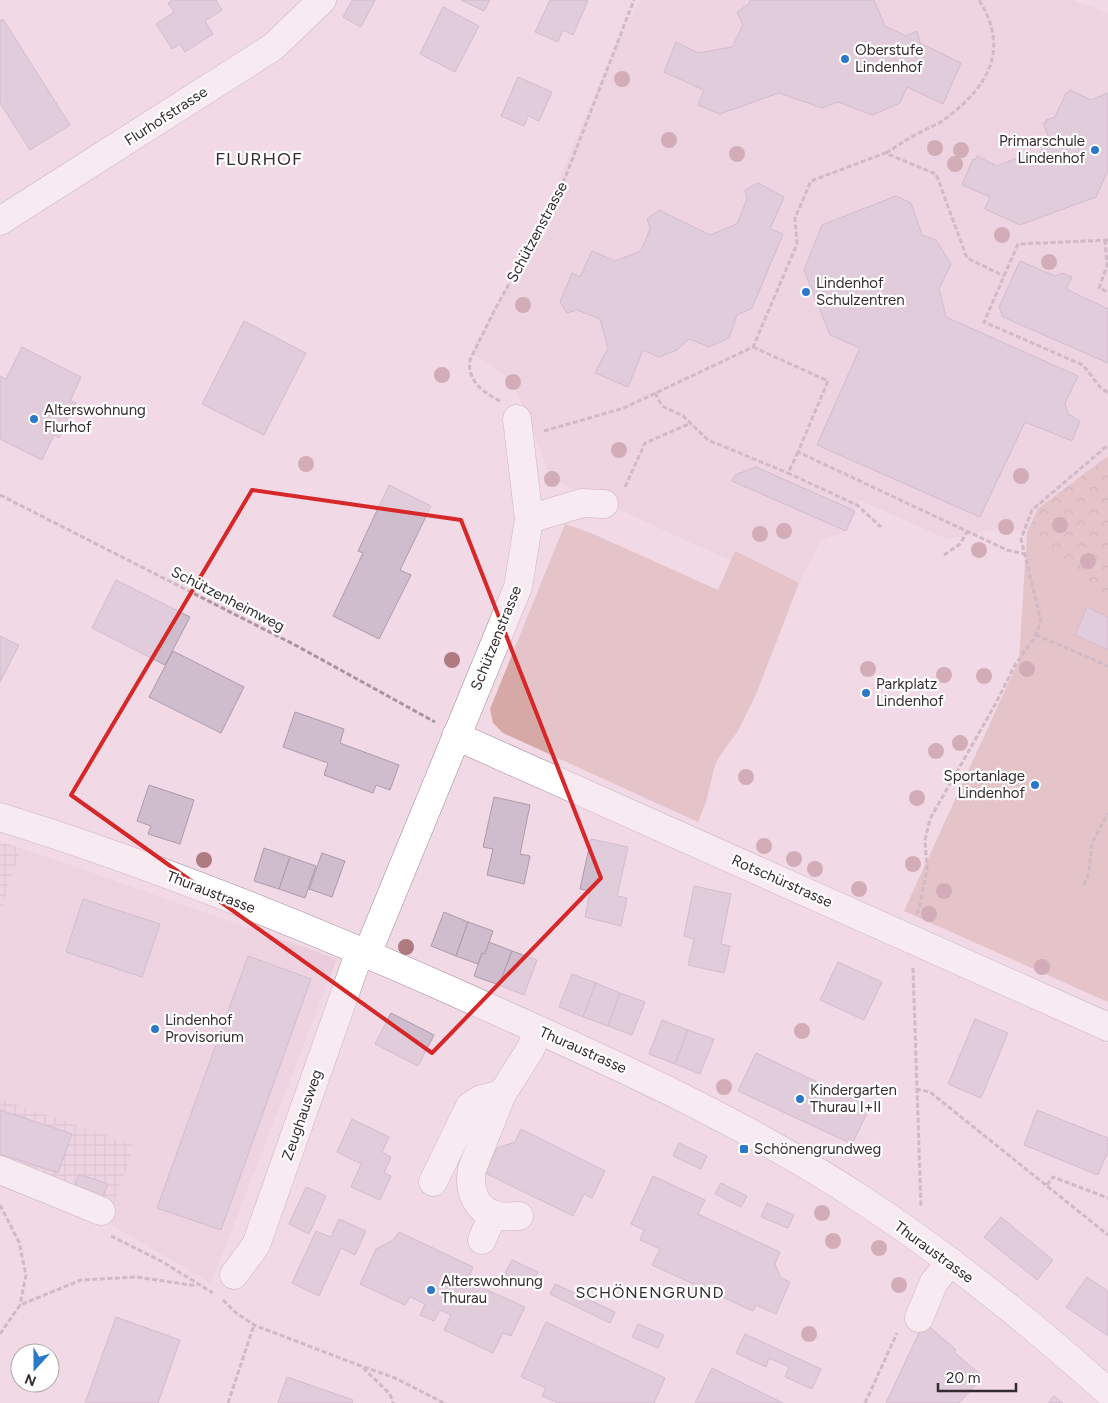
<svg xmlns="http://www.w3.org/2000/svg" width="1108" height="1403" viewBox="0 0 1108 1403" font-family="Figtree,sans-serif">
<style>
.built{fill:#eaccdc}
.industrial{fill:url(#industrial-grid)}
.green{fill:#d6a9a6}
.forest{fill:url(#forest-crowns)}
.building{fill:#cfbdce;stroke:#ac9bac}
.lines{fill:none;stroke-linecap:round;stroke-linejoin:round}
.minor-casing{stroke:#9f8994;stroke-width:29}
.path{stroke:#a8969f;stroke-width:3;stroke-dasharray:5 2.5;stroke-linecap:butt}
.minor{stroke:#fff;stroke-width:28}
.tree{fill:#ae797f}
.marked{fill:none;stroke:#d62828;stroke-width:4;stroke-linejoin:round}
.poi-dot{fill:#2979c8;stroke:#fff;stroke-width:2}
.labels{text-anchor:middle;dominant-baseline:central;stroke-width:4.5;stroke-linejoin:round;paint-order:stroke}
.poi-label{font-size:15px;fill:#342c30;stroke:#fff;text-anchor:start}
.street-label{font-size:15px;fill:#342c30;stroke:#fff}
.neighbourhood-label{font-size:16px;letter-spacing:1px;fill:#342c30;stroke:#fff}
.quarter-label{font-size:18px;letter-spacing:1px;fill:#342c30;stroke:#fff}
</style>
<defs>
<pattern id="industrial-grid" width="8" height="8" patternUnits="userSpaceOnUse" patternTransform="scale(1.25)"><rect width="8" height="8" fill="#eaccdc"/><path d="M0 4h8M4 0v8" fill="none" stroke="#c9afbd"/></pattern>
<pattern id="forest-crowns" width="20" height="18" patternUnits="userSpaceOnUse" patternTransform="scale(1.25)"><rect width="20" height="18" fill="#d6a9a6"/><path d="M2 6a3 3 0 1 1 6 0M12 15a3 3 0 1 1 6 0" fill="none" stroke="#ae8a88"/></pattern>
</defs>
<rect width="100%" height="100%" fill="#f1d9e5"/>
<g class="built">
<path d="M641,0H1072L1108,13V456L1038,509L1027,533L1006,527L947,539L860,500L846,531L821,540L799,583L725,558L552,479L513,382L472,352L537,232L614,49Z"/>
<path d="M21,848L337,959L211,1283L108,1223L133,1145L0,1099V914Z"/>
</g>
<g class="industrial">
<path d="M0,842L21,848L0,914Z"/>
<path d="M0,1099L134,1145L108,1223L0,1184Z"/>
</g>
<g class="green">
<path d="M1108,456V1002L904,911L1019,660L1027,533L1038,509Z"/>
<path d="M565,524L591,533L718,590L735,551L799,583L757,692L738,731L719,757L715,765L706,802L698,822L503,733L493,723L490,709Z"/>
</g>
<path class="forest" d="M1108,456V597L1027,533L1038,509Z"/>
<g class="building">
<path d="M172,0H216L222,10L205,21L213,34L185,52L180,44L172,49L156,24L174,12L168,3Z"/>
<path d="M352,0H375L361,27L343,17Z"/>
<path d="M461,0H490L484,11Z"/>
<path d="M550,0H584L588,1L573,35L563,30L558,42L535,32Z"/>
<path d="M750,0H874L885,26L906,36L917,31L920,43L961,63L943,104L907,87L900,103L872,115L838,102L822,108L779,93L720,114L698,105L704,90L664,72L676,42L698,53L732,47L743,25L737,12L749,4Z"/>
<path d="M443,7L479,26L455,72L420,54Z"/>
<path d="M3,19L70,125L30,150L0,103V21Z"/>
<path d="M518,77L552,92L539,121L528,116L524,126L501,116Z"/>
<path d="M1070,90L1091,100L1108,93V173L1106,174L1096,197L1020,225L985,209L990,197L962,185L973,159L975,160L977,156L997,166L1020,157L1025,160L1040,154L1048,136L1043,123L1047,122L1046,120L1055,117L1066,93H1068Z"/>
<path d="M758,183L784,197L770,229L783,234L752,308L737,315L729,338L709,347L689,339L677,350L659,357L643,350L628,387L595,373L608,348L600,319L577,310L567,313L560,302L572,273L580,277L592,251L615,261L641,251L650,229L647,219L659,210L710,235L737,224L747,199L745,190Z"/>
<path d="M896,196L911,203L922,235L936,240L951,264L939,289L946,317L1078,376L1065,403L1068,414L1080,421L1072,441L1025,422L980,517L817,445L860,348L830,335L804,270L822,225Z"/>
<path d="M1020,261L1055,276L1062,273L1072,277L1066,289L1108,309V363L1003,317L999,307Z"/>
<path d="M244,321L306,353L264,435L202,404Z"/>
<path d="M22,347L81,377L70,401L76,403L59,438L54,435L42,460L0,439V376L6,379Z"/>
<path d="M756,467L855,511L846,531L732,481L735,475Z"/>
<path d="M389,485L431,506L400,570L411,575L379,639L333,616L363,553L358,551Z"/>
<path d="M116,580L190,617L165,665L92,628Z"/>
<path d="M1087,607L1108,617V650L1075,635Z"/>
<path d="M0,636L19,645L0,682Z"/>
<path d="M173,651L244,687L221,733L149,697Z"/>
<path d="M295,712L344,729L340,743L399,765L390,790L376,785L373,793L324,775L328,763L283,747Z"/>
<path d="M149,785L194,800L180,844L148,834L151,826L137,821Z"/>
<path d="M494,797L530,805L520,854L530,856L524,884L487,875L493,849L483,847Z"/>
<path d="M591,839L628,847L617,896L627,898L621,926L585,917L590,891L580,889Z"/>
<path d="M264,848L290,857L279,889L254,881Z"/>
<path d="M322,853L345,861L332,897L309,889Z"/>
<path d="M290,857L316,866L305,898L279,889Z"/>
<path d="M694,886L731,894L721,944L730,946L724,973L688,965L694,939L684,936Z"/>
<path d="M83,899L160,924L142,977L66,952Z"/>
<path d="M444,912L468,922L456,956L431,946Z"/>
<path d="M468,922L493,931L485,954L482,953L478,964L456,956Z"/>
<path d="M489,942L512,951L499,985L474,976L482,953L485,954Z"/>
<path d="M512,951L537,960L524,995L499,985Z"/>
<path d="M248,956L311,979L221,1230L157,1208Z"/>
<path d="M838,962L882,982L864,1020L820,1000Z"/>
<path d="M572,974L596,983L583,1017L559,1007Z"/>
<path d="M596,983L620,993L608,1026L583,1017Z"/>
<path d="M620,993L645,1002L632,1035L608,1026Z"/>
<path d="M391,1013L434,1035L418,1066L375,1044Z"/>
<path d="M975,1019L1008,1033L981,1098L948,1084Z"/>
<path d="M662,1020L688,1030L675,1064L649,1054Z"/>
<path d="M688,1030L714,1039L700,1074L675,1064Z"/>
<path d="M756,1053L870,1107L852,1144L738,1091Z"/>
<path d="M0,1110L72,1134L58,1173L0,1154Z"/>
<path d="M1037,1110L1108,1138V1151L1098,1175L1024,1145Z"/>
<path d="M352,1119L389,1137L382,1152L391,1157L384,1173L391,1176L380,1200L351,1187L361,1164L337,1152Z"/>
<path d="M521,1129L605,1171L592,1198L584,1194L573,1216L485,1173L497,1148L515,1142Z"/>
<path d="M679,1143L707,1156L701,1169L673,1156Z"/>
<path d="M79,1174L108,1184L102,1199L74,1189Z"/>
<path d="M653,1176L705,1200L698,1214L780,1252L775,1264L781,1278L790,1282L776,1314L756,1305L753,1311L652,1265L660,1249L640,1240L644,1230L631,1224Z"/>
<path d="M721,1183L747,1196L741,1207L715,1194Z"/>
<path d="M306,1187L326,1196L309,1234L289,1224Z"/>
<path d="M767,1203L794,1215L788,1228L761,1217Z"/>
<path d="M1001,1217L1053,1260L1037,1280L984,1237Z"/>
<path d="M339,1219L366,1231L355,1255L341,1248L319,1296L292,1283L316,1231L331,1237Z"/>
<path d="M399,1232L473,1267L467,1281L525,1307L511,1336L503,1333L493,1353L444,1330L451,1315L440,1310L434,1321L420,1315L425,1304L410,1297L405,1305L360,1284L376,1249L393,1240Z"/>
<path d="M512,1260L538,1272L530,1288L504,1275Z"/>
<path d="M1087,1277L1108,1291V1336L1066,1307Z"/>
<path d="M555,1284L615,1312L610,1323L550,1294Z"/>
<path d="M116,1317L180,1340L158,1403H85Z"/>
<path d="M546,1322L665,1378L654,1403H558L542,1396L546,1388L521,1377Z"/>
<path d="M924,1322L956,1350L954,1352L981,1375L977,1380L979,1381L959,1403H886Z"/>
<path d="M638,1324L664,1335L658,1348L632,1337Z"/>
<path d="M745,1334L821,1369L812,1389L785,1377L789,1367L769,1358L766,1367L736,1353Z"/>
<path d="M712,1368L783,1403H695Z"/>
<path d="M287,1377L353,1400L352,1403H278Z"/>
<path d="M1054,1396L1063,1403H1048Z"/>
</g>
<g class="lines">
<defs>
<g id="minor">
<path d="M0,221L273,47L322,0"/>
<path d="M529,519L582,503L604,504"/>
<path d="M456,736L1108,1027"/>
<path d="M0,817C155,865 306,926 454,992C594,1055 736,1116 864,1201C949,1257 1032,1324 1108,1392"/>
<path d="M0,1170L101,1211"/>
<path d="M433,1182L470,1106L481,1099L502,1094"/>
<path d="M519,1216C513,1216 505,1217 499,1216C476,1212 468,1190 472,1169L502,1094L530,1050L539,1030"/>
<path d="M482,1240L493,1214"/>
<path d="M234,1275L256,1245L355,965L372,942L518,587L529,519L517,419"/>
<path d="M919,1318L934,1282L951,1262"/>
</g>
</defs>
<use href="#minor" class="minor-casing"/>
<g class="path">
<path d="M886,153C897,146 907,139 919,133C929,127 940,124 949,116C990,84 1009,48 979,0"/>
<path d="M1105,240L1107,266L1099,288L1108,292"/>
<path d="M1108,240L1018,244L984,322L1083,365L1100,387L1108,393"/>
<path d="M753,347L828,381L798,452L1007,550L1025,554"/>
<path d="M655,393L662,406L683,416L708,440L788,473"/>
<path d="M500,401C483,392 467,381 470,360L493,313L553,204L565,178L634,0"/>
<path d="M544,431L624,408L753,347L797,244L795,218L811,181L885,153L936,174L967,258L1004,276"/>
<path d="M798,452L788,473L857,505L881,527"/>
<path d="M625,487L645,443L691,423"/>
<path d="M0,495L297,646L435,722"/>
<path d="M944,555L960,544L967,532"/>
<path d="M1036,635L1108,666"/>
<path d="M1084,885L1089,872L1092,843L1108,813"/>
<path d="M917,914L919,909L927,869L925,840L930,819L996,703L1015,665L1036,635L1041,621L1021,539L1032,510L1108,445"/>
<path d="M913,968L921,1207"/>
<path d="M916,1089L930,1092L1108,1235"/>
<path d="M1047,1185L1053,1177L1108,1198"/>
<path d="M0,1205L19,1242L26,1275L20,1305"/>
<path d="M111,1236L161,1261L213,1293"/>
<path d="M223,1300L235,1312L254,1325L361,1366L390,1394L393,1403"/>
<path d="M0,1334L20,1305L81,1280L137,1277L197,1286"/>
<path d="M364,1367L395,1378L444,1403"/>
<path d="M228,1403L254,1325"/>
<path d="M865,1403L897,1333"/>
</g>
<use href="#minor" class="minor"/>
</g>
<g class="tree">
<circle cx="622" cy="79" r="8"/>
<circle cx="669" cy="140" r="8"/>
<circle cx="935" cy="148" r="8"/>
<circle cx="961" cy="150" r="8"/>
<circle cx="737" cy="154" r="8"/>
<circle cx="955" cy="164" r="8"/>
<circle cx="1002" cy="235" r="8"/>
<circle cx="1049" cy="262" r="8"/>
<circle cx="523" cy="305" r="8"/>
<circle cx="442" cy="375" r="8"/>
<circle cx="513" cy="382" r="8"/>
<circle cx="619" cy="450" r="8"/>
<circle cx="306" cy="464" r="8"/>
<circle cx="1021" cy="476" r="8"/>
<circle cx="552" cy="479" r="8"/>
<circle cx="1060" cy="525" r="8"/>
<circle cx="1006" cy="527" r="8"/>
<circle cx="784" cy="531" r="8"/>
<circle cx="760" cy="534" r="8"/>
<circle cx="979" cy="550" r="8"/>
<circle cx="1088" cy="561" r="8"/>
<circle cx="452" cy="660" r="8"/>
<circle cx="868" cy="669" r="8"/>
<circle cx="1027" cy="669" r="8"/>
<circle cx="944" cy="675" r="8"/>
<circle cx="984" cy="676" r="8"/>
<circle cx="960" cy="743" r="8"/>
<circle cx="936" cy="751" r="8"/>
<circle cx="746" cy="777" r="8"/>
<circle cx="917" cy="798" r="8"/>
<circle cx="764" cy="846" r="8"/>
<circle cx="794" cy="859" r="8"/>
<circle cx="204" cy="860" r="8"/>
<circle cx="913" cy="864" r="8"/>
<circle cx="815" cy="869" r="8"/>
<circle cx="859" cy="889" r="8"/>
<circle cx="944" cy="891" r="8"/>
<circle cx="929" cy="914" r="8"/>
<circle cx="406" cy="947" r="8"/>
<circle cx="1042" cy="967" r="8"/>
<circle cx="802" cy="1031" r="8"/>
<circle cx="724" cy="1087" r="8"/>
<circle cx="822" cy="1213" r="8"/>
<circle cx="833" cy="1241" r="8"/>
<circle cx="879" cy="1248" r="8"/>
<circle cx="899" cy="1285" r="8"/>
<circle cx="809" cy="1334" r="8"/>
</g>
<path d="M0 0H1108V1403H0ZM252,490L461,520L601,878L432,1053L71,795Z" fill="#f1d9e5" fill-opacity=".55" fill-rule="evenodd"/>
<path class="marked" d="M252,490L461,520L601,878L432,1053L71,795Z"/>
<g class="poi-dot">
<circle cx="845" cy="59" r="5"/>
<circle cx="1095" cy="150" r="5"/>
<circle cx="806" cy="292" r="5"/>
<circle cx="34" cy="419" r="5"/>
<circle cx="866" cy="693" r="5"/>
<circle cx="1035" cy="785" r="5"/>
<circle cx="155" cy="1029" r="5"/>
<circle cx="800" cy="1099" r="5"/>
<rect x="739" y="1144" width="10" height="10" rx="2.5"/>
<circle cx="431" cy="1290" r="5"/>
</g>
<g class="labels">
<g class="poi-label">
<text x="855" y="50">Oberstufe<tspan x="855" dy="17">Lindenhof</tspan></text>
<text x="1085" y="141" text-anchor="end">Primarschule<tspan x="1085" dy="17">Lindenhof</tspan></text>
<text x="816" y="283">Lindenhof<tspan x="816" dy="17">Schulzentren</tspan></text>
<text x="44" y="410">Alterswohnung<tspan x="44" dy="17">Flurhof</tspan></text>
<text x="876" y="684">Parkplatz<tspan x="876" dy="17">Lindenhof</tspan></text>
<text x="1025" y="776" text-anchor="end">Sportanlage<tspan x="1025" dy="17">Lindenhof</tspan></text>
<text x="165" y="1020">Lindenhof<tspan x="165" dy="17">Provisorium</tspan></text>
<text x="810" y="1090">Kindergarten<tspan x="810" dy="17">Thurau I+II</tspan></text>
<text x="754" y="1149">Schönengrundweg</text>
<text x="441" y="1281">Alterswohnung<tspan x="441" dy="17">Thurau</tspan></text>
</g>
<g class="street-label">
<text transform="translate(166 116) rotate(-33)">Flurhofstrasse</text>
<text transform="translate(537 232) rotate(-62)">Schützenstrasse</text>
<text transform="translate(228 599) rotate(27)">Schützenheimweg</text>
<text transform="translate(496 638) rotate(-68)">Schützenstrasse</text>
<text transform="translate(782 881) rotate(24)">Rotschürstrasse</text>
<text transform="translate(211 892) rotate(21)">Thuraustrasse</text>
<text transform="translate(583 1050) rotate(24)">Thuraustrasse</text>
<text transform="translate(302 1115) rotate(-71)">Zeughausweg</text>
<text transform="translate(934 1252) rotate(36)">Thuraustrasse</text>
</g>
<g class="neighbourhood-label">
<text x="650" y="1292">SCHÖNENGRUND</text>
</g>
<g class="quarter-label">
<text x="259" y="159">FLURHOF</text>
</g>
</g>
<g transform="translate(35 1368) rotate(201)"><circle r="24" fill="#ffffff" stroke="#aeabac"/>
<path d="M0-4L9 19L0 12L-9 19Z" fill="#2979c8"/>
<text y="-8" font-size="14" font-weight="bold" text-anchor="middle" fill="#342c30">N</text>
</g>
<path d="M938 1383v8h78v-8" fill="none" stroke="#342c30" stroke-width="2.5"/>
<text x="946" y="1383" font-size="15" fill="#342c30" stroke="#ffffff" stroke-width="4" paint-order="stroke">20 m</text>
</svg>
